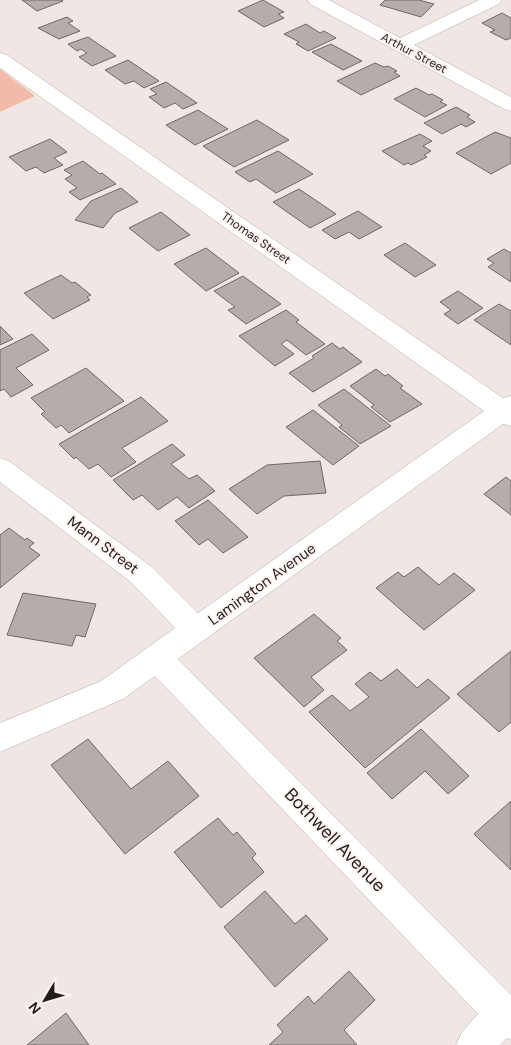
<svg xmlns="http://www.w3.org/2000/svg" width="511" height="1045" viewBox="0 0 511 1045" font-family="'DM Sans',sans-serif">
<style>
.green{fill:#f2bba9}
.building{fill:#b6adaa;stroke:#706865}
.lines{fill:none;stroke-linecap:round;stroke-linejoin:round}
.minor-casing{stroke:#b4aca9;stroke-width:1}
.minor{fill:#fff;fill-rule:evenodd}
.labels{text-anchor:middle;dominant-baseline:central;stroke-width:4;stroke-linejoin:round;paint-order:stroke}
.far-street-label{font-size:12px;fill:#201d1c;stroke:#fdf4f1}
.street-label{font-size:15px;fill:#201d1c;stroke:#fdf4f1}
.near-street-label{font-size:18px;fill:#201d1c;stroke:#fdf4f1}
</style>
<rect width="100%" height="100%" fill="#f0e6e4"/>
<path class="green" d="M0,69L35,96L0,112Z"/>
<g class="building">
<path d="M22,0H62L63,1L37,11Z"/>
<path d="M263,0L284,12L278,14L284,18L264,27L238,11Z"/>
<path d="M385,0H419L434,4L421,17L380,5Z"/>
<path d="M502,13L511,18V38L506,40L490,32L495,30L482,23Z"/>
<path d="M67,17L73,21L68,23L80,31L59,39L38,28Z"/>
<path d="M306,24L320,33L324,31L336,38L308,51L296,44L299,42L284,34Z"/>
<path d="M88,37L116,56L92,66L79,57L87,53L81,49L77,51L68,44Z"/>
<path d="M331,44L362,61L343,70L312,52Z"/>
<path d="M128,60L159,81L144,88L134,81L125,84L105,70Z"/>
<path d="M375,63L384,67L388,66L397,71L394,72L400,76L361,95L337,81Z"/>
<path d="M166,82L197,103L183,109L175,103L164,108L149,97L157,94L150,89Z"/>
<path d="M416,88L429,95L432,94L443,100L440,102L447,105L425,117L394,99Z"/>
<path d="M456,107L470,115L467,117L475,122L466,127L461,124L442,134L424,123Z"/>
<path d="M198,110L228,129L195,145L166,125Z"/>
<path d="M257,120L289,140L234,167L203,146Z"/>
<path d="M495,132L511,138V163L491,174L456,153Z"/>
<path d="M420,134L432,141L423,146L431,151L424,155L427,157L411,165L408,163L404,165L382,151Z"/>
<path d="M50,139L67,152L54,158L63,165L44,173L36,167L26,171L9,157Z"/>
<path d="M278,151L313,174L276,193L256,179L250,182L235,172Z"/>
<path d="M83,161L100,174L102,173L116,184L80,200L69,192L77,188L65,179L72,175L64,170Z"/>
<path d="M121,188L138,202L115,213L103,228L75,220L91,201Z"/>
<path d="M299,189L336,214L310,228L273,202Z"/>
<path d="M358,211L382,227L359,239L349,232L335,239L322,230Z"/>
<path d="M161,212L190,235L158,251L129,228Z"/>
<path d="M405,243L436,265L415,277L384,255Z"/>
<path d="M206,248L239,273L206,291L174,264Z"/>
<path d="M504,249L511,253V282L488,267L494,263L487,259Z"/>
<path d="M61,275L72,283L75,282L91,295L87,297L90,300L53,319L24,293Z"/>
<path d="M243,276L281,304L246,324L228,310L235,307L214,291Z"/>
<path d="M458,291L483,308L458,324L444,314L451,310L440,302Z"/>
<path d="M499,304L511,311V345L474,320Z"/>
<path d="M286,310L299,320L296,322L325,344L306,355L287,340L281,344L294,354L275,366L239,336Z"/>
<path d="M0,326L13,339L0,345Z"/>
<path d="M32,334L49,350L16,368L33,385L11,397L4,389L0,391V350Z"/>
<path d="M332,343L340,349L343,347L362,362L313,392L289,373L314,358L312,356Z"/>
<path d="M86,368L124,401L69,433L61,425L56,428L41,414L45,412L31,398Z"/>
<path d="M376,369L385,376L388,374L403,386L400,388L422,404L390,422L371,407L374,405L350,386Z"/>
<path d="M344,389L391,426L360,444L339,427L342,425L318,405Z"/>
<path d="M141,397L168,421L122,448L136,462L111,477L98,464L89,469L76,457L74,459L59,444Z"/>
<path d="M313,410L359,446L333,465L286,427Z"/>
<path d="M172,444L185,455L171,464L189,479L197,475L215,491L189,508L177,497L158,510L142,495L133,500L113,480Z"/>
<path d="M320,461L326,493L284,496L257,514L229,489L267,465Z"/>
<path d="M506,477L511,481V515L484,494Z"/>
<path d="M208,500L248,537L223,553L208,539L199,545L175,521Z"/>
<path d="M9,528L25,540L27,538L34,543L29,547L40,555L0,588V535Z"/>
<path d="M418,567L439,585L454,573L475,590L424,630L376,588L398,572L404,577Z"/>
<path d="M23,593L96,604L85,637L76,635L72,646L7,635Z"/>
<path d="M314,614L341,638L337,641L347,650L311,677L324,690L304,707L254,658Z"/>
<path d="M511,651V722L499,732L457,694Z"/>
<path d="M397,669L417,688L428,679L450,698L365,768L309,712L332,695L350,711L369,697L355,684L370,672L381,681Z"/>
<path d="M421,729L469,776L448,794L425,771L392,799L367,773Z"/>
<path d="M88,739L131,789L168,761L199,796L125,854L51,765Z"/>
<path d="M511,801V870L474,834Z"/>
<path d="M218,818L233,835L237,832L256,854L252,858L264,872L221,908L174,852Z"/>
<path d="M265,891L295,924L306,915L328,939L275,987L224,927Z"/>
<path d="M349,971L375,1000L344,1030L357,1045H269L283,1032L277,1025L308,996L314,1004Z"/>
<path d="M66,1013L89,1045H27Z"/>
</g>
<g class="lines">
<defs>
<g id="minor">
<path d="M307,0H329L400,38L479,0H502L499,4L414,45L511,97V111L504,109L310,4Z"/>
<path d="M0,53L7,55L503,398L511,396V426L503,424L178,659L511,995V1040L507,1038L500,1045H456L462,1032L478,1014L155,676L123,699L0,752V723L101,681L175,628L132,583L0,482V458L9,461L152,567L198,613L484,411L0,68Z"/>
</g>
</defs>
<use href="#minor" class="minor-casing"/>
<use href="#minor" class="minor"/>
</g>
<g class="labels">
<g class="far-street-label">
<text transform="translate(414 53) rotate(28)">Arthur Street</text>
<text transform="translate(256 238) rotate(35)">Thomas Street</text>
</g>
<g class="street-label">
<text transform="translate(103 545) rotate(37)">Mann Street</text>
<text transform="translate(262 584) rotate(-36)">Lamington Avenue</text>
</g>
<g class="near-street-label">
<text transform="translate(335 840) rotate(46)">Bothwell Avenue</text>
</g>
</g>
<g transform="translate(45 1000) rotate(232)" stroke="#fdf4f1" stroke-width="4" paint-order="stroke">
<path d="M0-4L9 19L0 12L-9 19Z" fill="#201d1c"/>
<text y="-8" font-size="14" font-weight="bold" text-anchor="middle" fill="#201d1c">N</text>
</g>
</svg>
